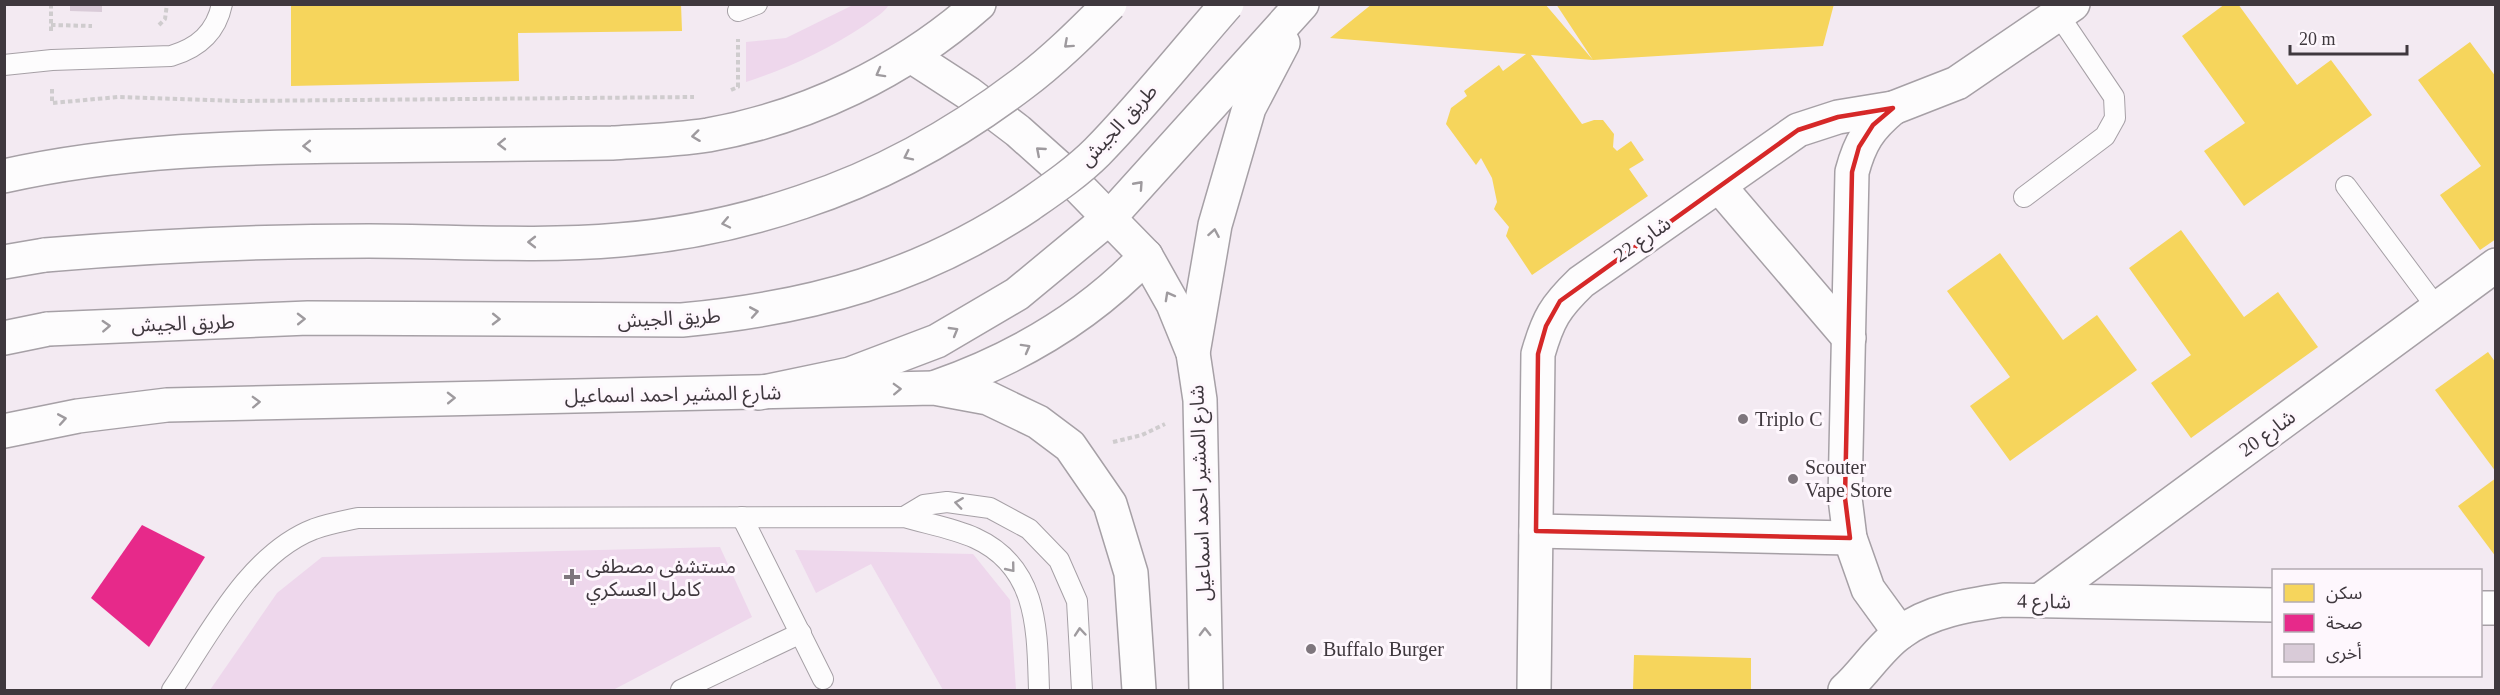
<svg xmlns="http://www.w3.org/2000/svg" width="2500" height="695" viewBox="0 0 2500 695" font-family="'Times New Roman','Noto Sans Arabic',serif">
<style>
.green{fill:#eed7ec}
.homes{fill:#f6d55c}
.health{fill:#e7298a}
.building{fill:#d9cbd8}
.lines{fill:none;stroke-linecap:round;stroke-linejoin:round}
.service-casing{stroke:#a6a0a6;stroke-width:22}
.minor-casing{stroke:#a6a0a6;stroke-width:36}
.secondary-casing{stroke:#a6a0a6;stroke-width:36}
.trunk-casing{stroke:#a6a0a6;stroke-width:36}
.path{stroke:#cfccce;stroke-width:4;stroke-dasharray:4.5 3;stroke-linecap:butt}
.service{stroke:#fdfcfd;stroke-width:20}
.minor{stroke:#fdfcfd;stroke-width:33}
.secondary{stroke:#fdfcfd;stroke-width:33}
.trunk{stroke:#fdfcfd;stroke-width:33}
.trunk-bridge-casing{stroke:#a6a0a6;stroke-width:36;stroke-linecap:butt}
.trunk-bridge{stroke:#fdfcfd;stroke-width:33}
.oneway{stroke:#9e9a9e}
.marked{fill:none;stroke:#d62828;stroke-width:4.5;stroke-linejoin:round}
.poi-dot{fill:#7e767d;stroke:#fef7fd;stroke-width:2}
.labels{text-anchor:middle;dominant-baseline:central;stroke-width:6;stroke-linejoin:round;paint-order:stroke}
.street-label{font-size:20px;fill:#3f383e;stroke:#fef7fd}
.poi-label{font-size:20px;fill:#3f383e;stroke:#fef7fd;text-anchor:start}
</style>
<rect width="100%" height="100%" fill="#f3eaf2"/>
<g class="green">
<path d="M889,4C886,12 873,19 865,25C827,50 789,68 746,82V42L786,38L853,5Z"/>
<path d="M720,547L752,617L613,690H210L277,593L322,557Z"/>
<path d="M795,550L973,554L1010,600L1016,690H943L871,564L816,593Z"/>
</g>
<g class="homes">
<path d="M291,4H681L682,31L518,33L519,81L291,86Z"/>
<path d="M1372,4H1545L1593,60L1556,4H1834L1823,46L1593,60L1531,55L1582,124L1594,120H1603L1614,134L1613,147L1617,151L1631,141L1644,160L1629,169L1648,196L1532,275L1506,236L1509,227L1494,209L1497,202L1492,178L1481,158L1476,165L1446,124L1451,108L1467,96L1464,91L1499,65L1503,71L1526,54L1330,38Z"/>
<path d="M2225,4H2238L2297,85L2331,60L2372,115L2244,206L2204,151L2245,123L2182,36Z"/>
<path d="M2470,42L2496,77V239L2480,250L2440,195L2481,166L2418,80Z"/>
<path d="M2181,230L2244,317L2278,292L2318,347L2191,438L2151,383L2191,355L2129,268Z"/>
<path d="M2000,253L2063,340L2097,315L2137,370L2010,461L1970,406L2010,377L1947,291Z"/>
<path d="M2488,352L2496,363V472L2435,390Z"/>
<path d="M2496,478V557L2458,506Z"/>
<path d="M1634,655L1751,658V690H1633Z"/>
</g>
<path class="health" d="M142,525L205,557L149,647L91,598Z"/>
<path class="building" d="M70,4H102V12L70,11Z"/>
<g class="lines">
<defs>
<g id="service">
<path d="M738,11L757,4"/>
<path d="M4,65L52,60L171,56C198,48 216,33 222,4"/>
<path d="M2346,186L2437,308"/>
<path d="M2024,197L2105,136L2115,118L2114,97L2058,14"/>
<path d="M742,517L823,679"/>
<path d="M904,517L924,505L947,502L990,508L1029,529L1059,560L1077,601L1082,690"/>
<path d="M172,690C209,635 249,554 314,529C328,524 344,521 358,518L904,517C928,524 953,528 975,538C1039,567 1037,631 1039,690"/>
<path d="M681,690L801,633"/>
</g>
<g id="minor">
<path d="M1893,108C1869,128 1860,142 1852,172L1845,498L1850,538L1868,589L1900,633"/>
<path d="M1719,186L1849,338"/>
<path d="M1536,531L1850,538"/>
<path d="M2039,601L2496,265"/>
<path d="M2480,608H2496"/>
<path d="M1534,690L1538,354C1548,319 1555,307 1581,282L1798,130L1838,117L1893,108L1957,83L2073,4"/>
<path d="M1845,690C1864,673 1880,647 1900,633C1929,611 1968,605 2003,600L2274,605"/>
</g>
<g id="secondary">
<path d="M911,56L968,93L1018,131L1065,173L1146,256L1173,304L1193,353L1200,400L1206,690"/>
<path d="M936,387C1016,359 1087,318 1146,256"/>
<path d="M4,431L78,416L167,405L934,388L988,398L1038,422L1070,446L1110,504L1131,573L1139,690"/>
</g>
<g id="trunk">
<path d="M4,176C121,150 238,147 357,146C442,145 527,144 612,143C644,141 676,140 708,135C808,117 902,72 979,4"/>
<path d="M4,262L45,255"/>
<path d="M4,338L48,329"/>
<path d="M1193,353L1215,225L1249,108L1283,43"/>
<path d="M759,393L850,374L937,341L1017,294L1109,218L1302,4"/>
</g>
</defs>
<use href="#service" class="service-casing"/>
<use href="#minor" class="minor-casing"/>
<use href="#secondary" class="secondary-casing"/>
<use href="#trunk" class="trunk-casing"/>
<g class="path">
<path d="M51,4V31"/>
<path d="M51,25L92,26"/>
<path d="M159,25L165,19L167,4"/>
<path d="M52,89V103L118,97L240,101L694,97"/>
<path d="M731,90L738,87V39"/>
<path d="M1113,442L1142,435L1165,424"/>
</g>
<use href="#service" class="service"/>
<use href="#minor" class="minor"/>
<use href="#secondary" class="secondary"/>
<use href="#trunk" class="trunk"/>
<defs>
<g id="trunk-bridge">
<path d="M45,255C153,246 260,241 369,241C450,241 538,247 619,240C680,235 743,222 802,202C881,176 956,134 1022,84C1053,61 1082,32 1110,4"/>
<path d="M48,329L308,318L682,320C811,308 921,278 1029,205C1052,189 1077,172 1097,152C1143,105 1184,53 1227,4"/>
</g>
</defs>
<use href="#trunk-bridge" class="trunk-bridge-casing"/>
<use href="#trunk-bridge" class="trunk-bridge"/>
</g>
<defs><path id="oneway-chevron" d="M-2-3.5L2.5 0L-2 3.5" fill="none" stroke-width="1.6" stroke-linecap="round" stroke-linejoin="round" transform="scale(1.5)"/></defs>
<g class="oneway">
<use href="#oneway-chevron" transform="translate(1068 44) rotate(138)"/>
<use href="#oneway-chevron" transform="translate(880 73) rotate(151)"/>
<use href="#oneway-chevron" transform="translate(696 136) rotate(173)"/>
<use href="#oneway-chevron" transform="translate(502 144) rotate(179)"/>
<use href="#oneway-chevron" transform="translate(307 146) rotate(179)"/>
<use href="#oneway-chevron" transform="translate(1040 151) rotate(-139)"/>
<use href="#oneway-chevron" transform="translate(908 156) rotate(154)"/>
<use href="#oneway-chevron" transform="translate(1139 185) rotate(-48)"/>
<use href="#oneway-chevron" transform="translate(726 223) rotate(168)"/>
<use href="#oneway-chevron" transform="translate(1214 233) rotate(-80)"/>
<use href="#oneway-chevron" transform="translate(532 242) rotate(180)"/>
<use href="#oneway-chevron" transform="translate(1169 296) rotate(-119)"/>
<use href="#oneway-chevron" transform="translate(754 312) rotate(-10)"/>
<use href="#oneway-chevron" transform="translate(301 319) rotate(-1)"/>
<use href="#oneway-chevron" transform="translate(496 319) rotate(1)"/>
<use href="#oneway-chevron" transform="translate(106 326) rotate(-3)"/>
<use href="#oneway-chevron" transform="translate(954 331) rotate(-30)"/>
<use href="#oneway-chevron" transform="translate(1026 348) rotate(-29)"/>
<use href="#oneway-chevron" transform="translate(897 389) rotate(-2)"/>
<use href="#oneway-chevron" transform="translate(451 398) rotate(-1)"/>
<use href="#oneway-chevron" transform="translate(256 402) rotate(-2)"/>
<use href="#oneway-chevron" transform="translate(62 419) rotate(-10)"/>
<use href="#oneway-chevron" transform="translate(959 503) rotate(-172)"/>
<use href="#oneway-chevron" transform="translate(1011 568) rotate(51)"/>
<use href="#oneway-chevron" transform="translate(1080 632) rotate(-95)"/>
<use href="#oneway-chevron" transform="translate(1205 632) rotate(-91)"/>
</g>
<path class="marked" d="M1893,108L1873,125L1859,147L1852,172L1845,498L1850,538L1536,531L1538,354L1546,326L1560,301L1798,130L1838,117Z"/>
<g class="poi-dot">
<circle cx="1743" cy="419" r="6"/>
<circle cx="1793" cy="479" r="6"/>
<path d="M569 568h6v6h6v6h-6v6h-6v-6h-6v-6h6z"/>
<circle cx="1311" cy="649" r="6"/>
</g>
<g class="labels">
<g class="street-label">
<text transform="translate(1118 125) rotate(-47)">طريق الجيش</text>
<text transform="translate(1642 239) rotate(-35)">شارع 22</text>
<text transform="translate(669 318) rotate(-3)">طريق الجيش</text>
<text transform="translate(183 323) rotate(-2)">طريق الجيش</text>
<text transform="translate(673 394) rotate(-1)">شارع المشير احمد اسماعيل</text>
<text transform="translate(2267 433) rotate(-36)">شارع 20</text>
<text transform="translate(1200 493) rotate(-92)">شارع المشير احمد اسماعيل</text>
<text transform="translate(2044 601) rotate(1)">شارع 4</text>
</g>
<g class="poi-label">
<text x="1755" y="419">Triplo C</text>
<text x="1805" y="467">Scouter<tspan x="1805" dy="23">Vape Store</tspan></text>
<text x="586" y="566">مستشفى مصطفى<tspan x="586" dy="23">كامل العسكري</tspan></text>
<text x="1323" y="649">Buffalo Burger</text>
</g>
</g>
<rect width="2500" height="695" fill="none" stroke="#3f383e" stroke-width="12"/>
<rect x="2272" y="569" width="210" height="108" fill="#fef7fd" stroke="#b2abb1" stroke-width="1.5"/>
<rect x="2284" y="584" width="30" height="18" fill="#f6d55c" stroke="#b2abb1" stroke-width="1.5"/>
<text x="2326" y="599" font-size="18" fill="#3f383e">سكن</text>
<rect x="2284" y="614" width="30" height="18" fill="#e7298a" stroke="#b2abb1" stroke-width="1.5"/>
<text x="2326" y="629" font-size="18" fill="#3f383e">صحة</text>
<rect x="2284" y="644" width="30" height="18" fill="#d9cbd8" stroke="#b2abb1" stroke-width="1.5"/>
<text x="2326" y="659" font-size="18" fill="#3f383e">أخرى</text>
<path d="M2290 45v9h117v-9" fill="none" stroke="#3f383e" stroke-width="3"/>
<text x="2299" y="45" font-size="18" fill="#3f383e" stroke="#fef7fd" stroke-width="4.5" paint-order="stroke">20 m</text>
</svg>
